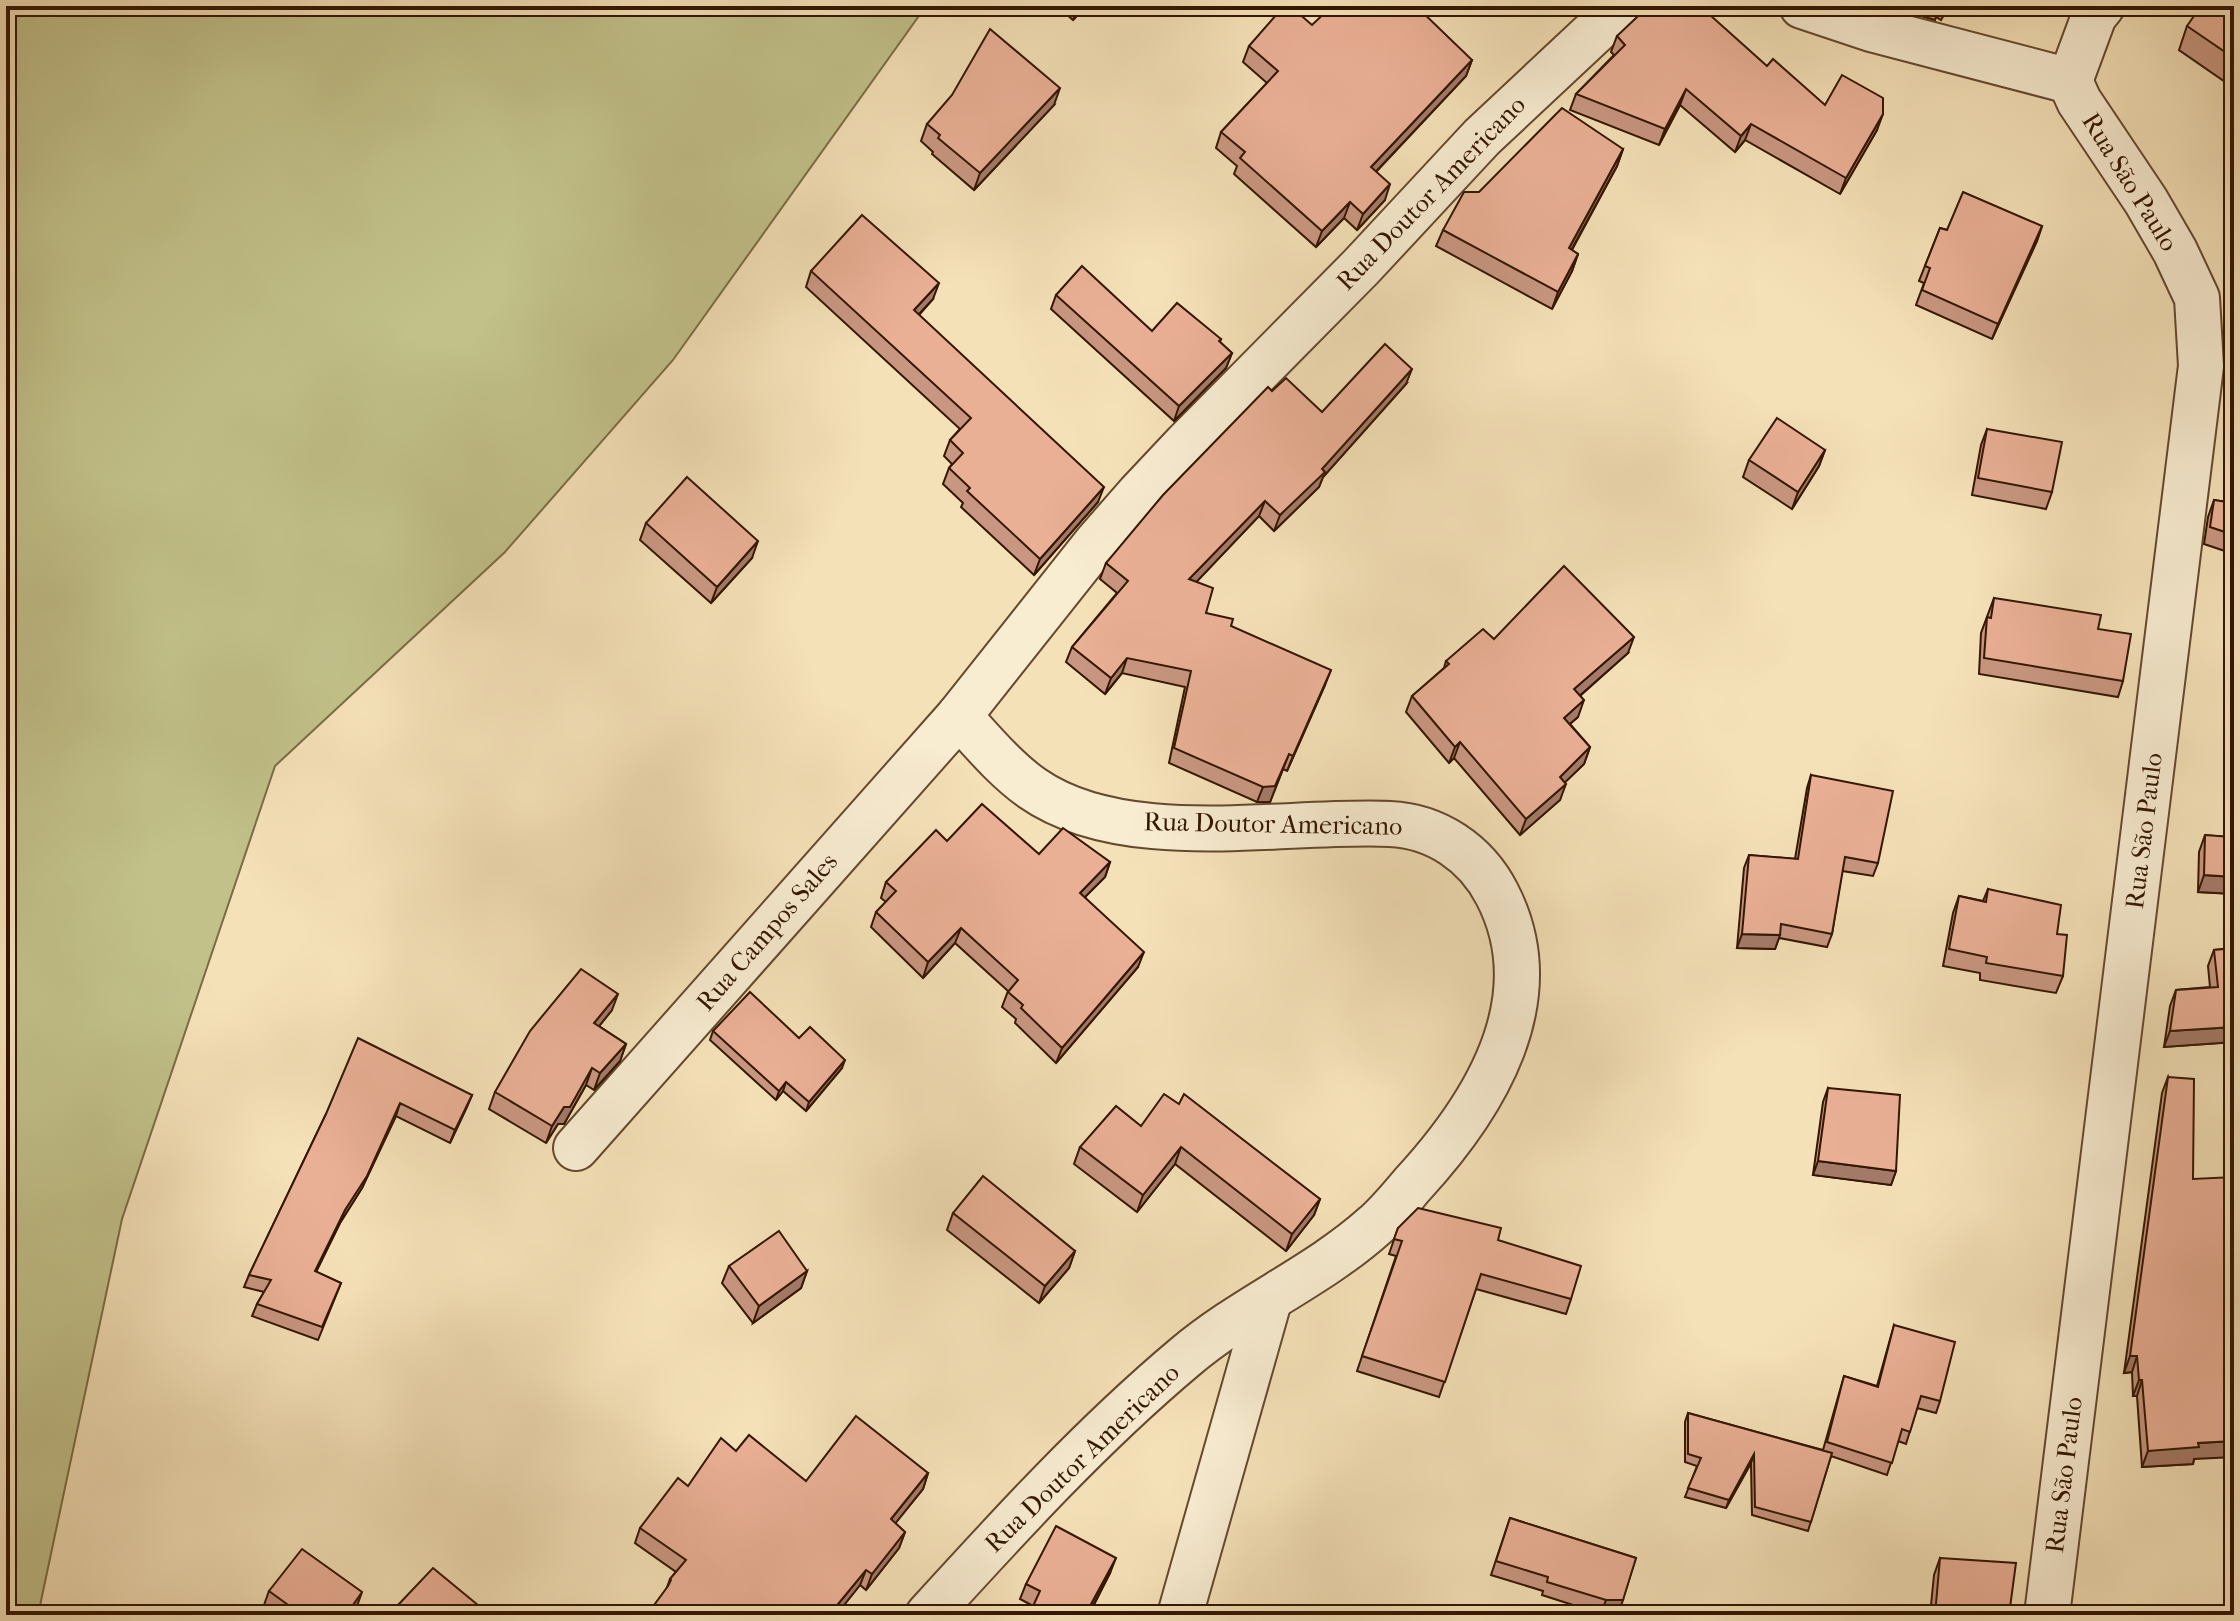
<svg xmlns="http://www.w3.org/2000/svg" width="2240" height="1621" viewBox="0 0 2240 1621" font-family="'IM FELL French Canon',serif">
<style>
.green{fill:#c2c18a;stroke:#7a6c45;stroke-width:2}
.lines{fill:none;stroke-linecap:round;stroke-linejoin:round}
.street-casing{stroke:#64492e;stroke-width:48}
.street{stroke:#f8ecd1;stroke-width:44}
.wall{fill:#c99781;stroke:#331600;stroke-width:2}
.shaded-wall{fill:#a47b69;stroke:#331600;stroke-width:2}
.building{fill:#eab096;stroke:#331600;stroke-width:2}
.labels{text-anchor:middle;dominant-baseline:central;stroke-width:6;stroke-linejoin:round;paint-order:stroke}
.street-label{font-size:26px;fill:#331600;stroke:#f8ecd1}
</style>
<rect width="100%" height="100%" fill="#f5e1b8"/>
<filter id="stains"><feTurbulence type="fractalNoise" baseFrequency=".0025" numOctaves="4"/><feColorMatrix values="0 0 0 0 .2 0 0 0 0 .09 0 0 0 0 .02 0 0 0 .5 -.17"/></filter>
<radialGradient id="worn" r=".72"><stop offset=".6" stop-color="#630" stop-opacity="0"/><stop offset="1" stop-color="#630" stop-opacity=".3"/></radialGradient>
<path class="green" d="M6,6H926L673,360L505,552L275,766L122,1219L38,1615H6Z"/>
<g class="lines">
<defs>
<g id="street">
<path d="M1802,6L1871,29L2070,81"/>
<path d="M2070,81L2094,16L2102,6"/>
<path d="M576,1148L959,716L1097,542L1139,494L1186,444L1361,267L1482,137L1622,6"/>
<path d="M928,1615C1010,1525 1092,1435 1185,1357C1244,1307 1317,1277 1374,1226C1388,1214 1400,1199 1412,1185C1483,1108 1552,1000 1497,894C1476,853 1436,826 1390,824C1283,819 1125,853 1032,788C1005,769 981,740 959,716"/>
<path d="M1180,1615L1269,1301"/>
<path d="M2047,1615L2201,366L2197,298L2175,251L2146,201L2079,101L2070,81"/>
</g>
</defs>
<use href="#street" class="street-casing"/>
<use href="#street" class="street"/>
</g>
<g class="wall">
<path d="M1057,6H1086L1073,20Z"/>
<path d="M1886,6H1949L1941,20L1936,17L1935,20Z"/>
<path d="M2234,6V88L2179,50L2187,26Z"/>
<path d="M1312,25L1472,60L1466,76L1376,172L1385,200L1357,230L1344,218L1316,247L1234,174L1237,166L1216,148L1221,132L1267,83L1243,62L1249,46Z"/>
<path d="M1617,36L1767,66L1825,105L1877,130L1840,194L1745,140L1735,152L1680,105L1659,145L1570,110L1576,94L1614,55L1611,52Z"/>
<path d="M1054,105L974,190L932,154L933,152L921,141L927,124Z"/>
<path d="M1623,149L1617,166L1572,250L1578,254L1572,271L1552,309L1436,246L1443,230L1479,192Z"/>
<path d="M2042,226L2037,241L1992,339L1916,305L1924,283L1919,281L1940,228L1947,230Z"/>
<path d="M811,271L933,299L919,315L1098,502L1034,575L961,507L963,503L943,484L949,468L952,464L944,456L950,440L960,429L806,287Z"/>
<path d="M1056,295L1152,331L1221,339L1220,342L1232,353L1226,368L1174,421L1051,309Z"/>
<path d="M1406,384L1323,477L1319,487L1274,531L1259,516L1196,582L1206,613L1231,626L1325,685L1287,771L1283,769L1270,802H1257L1169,763L1185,687L1122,673L1105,694L1066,662L1072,647L1117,593L1100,579L1106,563L1272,391L1322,412Z"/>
<path d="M1987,429L2052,492L2046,509L1972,495L1981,445Z"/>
<path d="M1825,450L1819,466L1792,509L1743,477L1749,460Z"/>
<path d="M2214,500L2234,503V554L2204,544L2208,517Z"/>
<path d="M646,523L752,558L711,603L640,540Z"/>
<path d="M1994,598L2123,681L2118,697L1979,674L1981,633Z"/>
<path d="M1494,639L1628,653L1580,696L1578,717L1570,724L1590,747L1584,764L1565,782L1560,800L1520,835L1454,758L1449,763L1406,712L1412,696L1444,668L1446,661Z"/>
<path d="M2234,747V894L2198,892L2199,852L2205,835L2227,837Z"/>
<path d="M1811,775L1878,863L1873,876L1842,871L1832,934L1827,947L1779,938L1775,949L1737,948L1744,868L1749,855L1795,859L1807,788Z"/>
<path d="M947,841L1039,854L1110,862L1105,877L1085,897L1138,967L1056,1063L1015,1023L1016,1019L1002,1007L1008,991L955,943L923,978L871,927L876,912L886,902L881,898L886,882Z"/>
<path d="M1988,889L2057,934L2063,976L2056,993L1980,980V973L1943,966L1953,913L1959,896L1983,901Z"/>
<path d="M2234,948V1042L2164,1047L2170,1006L2176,990L2210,987L2208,966L2214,950Z"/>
<path d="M612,1010L599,1026L626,1044L620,1061L594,1090L586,1085L564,1124H558L546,1143L489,1109L495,1092Z"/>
<path d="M713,1031L799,1038L842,1068L806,1111L783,1091L776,1100L710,1040Z"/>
<path d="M2168,1077L2193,1179L2194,1459L2193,1464L2142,1467L2137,1396H2133L2132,1372L2124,1373L2162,1093Z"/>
<path d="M1828,1088L1896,1171L1891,1185L1813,1175L1823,1102Z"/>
<path d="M472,1095L450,1143L396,1116L362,1188L340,1223L316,1272L341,1283L318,1340L252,1316L257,1304L264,1292L244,1287L249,1275L326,1114Z"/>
<path d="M1141,1126L1320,1199L1314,1215L1286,1251L1175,1164L1137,1212L1074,1164L1080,1147Z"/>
<path d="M953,1213L1075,1251L1069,1268L1039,1303L947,1230Z"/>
<path d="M1398,1228L1498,1240L1571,1299L1566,1314L1476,1289L1439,1397L1357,1371L1396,1256L1389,1254Z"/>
<path d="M729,1266L807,1271L801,1288L753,1323L722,1283Z"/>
<path d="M1894,1325L1940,1401L1936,1413L1917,1408L1906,1444L1898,1441L1887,1475L1831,1456L1808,1531L1752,1515L1751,1463L1726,1508L1685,1497L1697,1466L1685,1462V1422L1688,1413L1823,1450L1844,1376L1877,1386Z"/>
<path d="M736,1451L806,1481L928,1473L923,1489L895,1523L905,1532L899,1548L866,1590L860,1585L836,1615H649L652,1608L666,1590L670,1579L676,1572L635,1543L640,1528L688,1486Z"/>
<path d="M1510,1518L1636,1558L1618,1614H1601L1542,1595L1543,1591L1491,1575Z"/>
<path d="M1940,1558L2009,1615H1930L1934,1575Z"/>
<path d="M1110,1573L1089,1615L1033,1606L1020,1599L1026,1584Z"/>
<path d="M269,1591L356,1609L351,1615H272L263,1608Z"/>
<path d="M399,1604L490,1615H395Z"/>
</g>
<g class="shaded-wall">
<path d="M1078,6H1086L1073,20Z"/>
<path d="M1472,60L1466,76L1365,183L1371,167Z"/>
<path d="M1060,88L1054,105L974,190L980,173Z"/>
<path d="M1686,89L1680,105L1659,145L1665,129Z"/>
<path d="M1883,114L1877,130L1840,194L1846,178Z"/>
<path d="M1751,124L1745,140L1735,152L1741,136Z"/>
<path d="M1623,149L1617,166L1563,265L1569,248Z"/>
<path d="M1390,184L1385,200L1357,230L1363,214Z"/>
<path d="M1350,202L1344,218L1316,247L1322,231Z"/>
<path d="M2042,226L2037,241L1992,339L1998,324Z"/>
<path d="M1578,254L1572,271L1552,309L1558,292Z"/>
<path d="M939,283L933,299L908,326L914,310Z"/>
<path d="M1232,353L1226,368L1174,421L1179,406Z"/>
<path d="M1412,369L1406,384L1323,477L1319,487L1274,531L1280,515Z"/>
<path d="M1825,450L1819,466L1792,509L1798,492Z"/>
<path d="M1104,487L1098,502L1034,575L1040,559Z"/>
<path d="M1265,501L1259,516L1184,595L1189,579Z"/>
<path d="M758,541L752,558L711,603L717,587Z"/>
<path d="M1634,637L1628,653L1568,706L1574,689Z"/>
<path d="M1127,658L1122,673L1105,694L1111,678Z"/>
<path d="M1331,670L1325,685L1287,771L1293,756Z"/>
<path d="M1584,700L1578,717L1558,734L1564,718Z"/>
<path d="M1460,742L1454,758L1449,763L1455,747Z"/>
<path d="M1590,747L1584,764L1554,793L1560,777Z"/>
<path d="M1289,754L1270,802H1257L1263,787Z"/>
<path d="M1566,784L1560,800L1520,835L1526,819Z"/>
<path d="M1110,862L1105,877L1074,908L1080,893Z"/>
<path d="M2204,875L2234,877V894L2198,892Z"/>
<path d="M961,928L955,943L923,978L928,962Z"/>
<path d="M1742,934L1780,935L1775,949L1737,948Z"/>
<path d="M1144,952L1138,967L1056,1063L1062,1048Z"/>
<path d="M618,994L612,1010L588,1040L594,1023Z"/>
<path d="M2234,1027V1042L2164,1047L2170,1031Z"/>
<path d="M626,1044L620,1061L594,1090L600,1073Z"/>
<path d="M845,1060L842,1068L806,1111L809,1102Z"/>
<path d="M592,1068L586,1085L564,1124H558L546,1143L552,1126L564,1107Z"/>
<path d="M786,1082L783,1091L776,1100L779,1091Z"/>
<path d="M472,1095L467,1107L450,1143L455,1130Z"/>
<path d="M400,1103L396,1116L362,1188L340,1223L310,1284L315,1271L345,1210Z"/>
<path d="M1181,1147L1175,1164L1137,1212L1143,1195Z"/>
<path d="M1818,1161L1896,1171L1891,1185L1813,1175Z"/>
<path d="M1320,1199L1314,1215L1286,1251L1292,1234Z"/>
<path d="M1075,1251L1069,1268L1039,1303L1045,1286Z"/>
<path d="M807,1271L801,1288L753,1323L759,1306Z"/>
<path d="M2130,1356H2137L2132,1372L2124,1373Z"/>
<path d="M2139,1380H2142L2137,1396H2133Z"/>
<path d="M2234,1441V1457L2194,1459L2193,1464L2142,1467L2148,1451L2198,1443Z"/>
<path d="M1754,1454L1751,1463L1726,1508L1729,1500Z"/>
<path d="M928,1473L923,1489L886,1535L891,1519Z"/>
<path d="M905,1532L899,1548L866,1590L872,1574Z"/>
<path d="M1116,1558L1110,1573L1088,1615L1091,1604Z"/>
<path d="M866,1570L860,1585L836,1615H829Z"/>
<path d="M362,1592L356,1609L351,1615H346Z"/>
<path d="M1606,1600H1623L1618,1614H1601Z"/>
</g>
<g class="building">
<path d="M1284,6H1290L1312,25L1332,6H1416L1472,60L1371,167L1390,184L1363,214L1350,202L1322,231L1240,158L1245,152L1221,132L1278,71L1249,46Z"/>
<path d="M1645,6H1685L1688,9L1690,6H1700L1767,66L1773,59L1825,105L1842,75L1883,98V114L1846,178L1751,124L1741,136L1686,89L1665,129L1576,94L1625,45L1617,36L1637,17Z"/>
<path d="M2201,6H2234V58L2187,26Z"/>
<path d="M990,29L1060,88L980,173L938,138L940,135L927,124L952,95Z"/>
<path d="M1562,108L1623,149L1569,248L1578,254L1558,292L1443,230L1464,192H1479Z"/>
<path d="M1963,192L2042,226L1998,324L1922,290L1930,268L1925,266L1940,228L1947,230Z"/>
<path d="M862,215L939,283L914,310L1104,487L1040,559L967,491L970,488L949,468L963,453L950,440L971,418L811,271Z"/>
<path d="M1082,266L1152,331L1177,303L1221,339L1219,341L1232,353L1179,406L1056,295Z"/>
<path d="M1385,344L1412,369L1322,469L1325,472L1280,515L1265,501L1189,579L1213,588L1206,613L1233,619L1231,626L1331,670L1293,756L1289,754L1275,786L1263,787L1174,748L1191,671L1127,658L1111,678L1072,647L1128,581L1106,563L1163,495L1268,387L1272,391L1286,378L1322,412Z"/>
<path d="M1777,418L1825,450L1798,492L1749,460Z"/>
<path d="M1987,429L2062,442L2052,492L1978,478Z"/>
<path d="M687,477L758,541L717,587L646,523Z"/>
<path d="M2214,500L2234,503V535L2210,527Z"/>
<path d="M1564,566L1634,637L1574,689L1584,700L1564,718L1590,747L1560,777L1566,784L1526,819L1460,742L1455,747L1412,696L1449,664L1446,661L1483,629L1494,639Z"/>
<path d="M1994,598L2101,615L2098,629L2131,634L2123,681L1984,658L1987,617L1991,618Z"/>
<path d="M1811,775L1893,791L1878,863L1845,857L1832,934L1781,924L1780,935L1742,934L1749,855L1798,859Z"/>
<path d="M2234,801V877L2204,875L2205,835L2231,837Z"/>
<path d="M982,804L1039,854L1063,828L1110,862L1080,893L1144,952L1062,1048L1021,1008L1023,1005L1008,992L1018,980L961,928L928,962L876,912L896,891L886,882L936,830L947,841Z"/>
<path d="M1988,889L2061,905L2057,934L2067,935L2063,976L1986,963L1987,957L1949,949L1959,896L1986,902Z"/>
<path d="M2234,948V1027L2170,1031L2176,990L2218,987L2214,950Z"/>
<path d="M581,969L618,994L594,1023L626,1044L600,1073L592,1068L570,1107H564L552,1126L495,1092L530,1031Z"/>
<path d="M750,992L799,1038L810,1027L845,1060L809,1102L786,1082L779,1091L713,1031Z"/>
<path d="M358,1038L472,1095L455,1130L400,1103L367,1176L345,1210L315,1271L341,1283L322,1327L257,1304L271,1280L249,1275L326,1114Z"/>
<path d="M2168,1077L2194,1079L2193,1179L2234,1177V1441L2198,1443L2199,1447L2148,1451L2142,1380H2139L2137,1356H2130Z"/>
<path d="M1828,1088L1900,1095L1896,1171L1818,1161Z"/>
<path d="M1164,1094L1179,1104L1184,1094L1320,1199L1292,1234L1181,1147L1143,1195L1080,1147L1116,1106L1141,1126Z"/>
<path d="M983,1176L1075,1251L1045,1286L953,1213Z"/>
<path d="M1418,1208L1501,1228L1498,1240L1581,1266L1571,1299L1481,1274L1445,1382L1362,1356L1402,1241L1394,1239L1398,1228Z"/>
<path d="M779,1231L807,1271L759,1306L729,1266Z"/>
<path d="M1894,1325L1955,1342L1940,1401L1921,1396L1910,1432L1902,1429L1892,1463L1827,1442L1844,1376L1878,1387Z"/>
<path d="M1688,1413L1832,1453L1811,1522L1755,1507L1754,1454L1729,1500L1688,1488L1701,1458L1688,1454Z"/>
<path d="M856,1416L928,1473L891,1519L905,1532L872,1574L866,1570L829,1615H657L659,1613L652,1608L668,1586L671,1580L670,1579L686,1560L640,1528L678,1478L688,1486L721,1438L736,1451L749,1435L806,1481Z"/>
<path d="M1510,1518L1636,1558L1623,1600H1606L1547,1582L1548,1577L1496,1561Z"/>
<path d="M1056,1526L1116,1558L1091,1604L1089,1615H1029L1040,1591L1026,1584Z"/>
<path d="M302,1549L362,1592L346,1615H302L269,1591Z"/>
<path d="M1940,1558L2016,1563L2009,1615H1935Z"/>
<path d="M433,1568L490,1615H412L399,1604Z"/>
</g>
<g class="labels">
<g class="street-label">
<text transform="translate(2130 182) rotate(58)">Rua São Paulo</text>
<text transform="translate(1431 193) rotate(-46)">Rua Doutor Americano</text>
<text transform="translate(1273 824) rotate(1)">Rua Doutor Americano</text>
<text transform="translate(2144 831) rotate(-83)">Rua São Paulo</text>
<text transform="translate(767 932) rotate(-49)">Rua Campos Sales</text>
<text transform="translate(1082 1458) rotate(-44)">Rua Doutor Americano</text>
<text transform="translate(2064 1475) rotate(-83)">Rua São Paulo</text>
</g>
</g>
<rect width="2240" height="1621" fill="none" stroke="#f5e1b8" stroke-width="32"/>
<rect x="8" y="8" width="2224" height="1605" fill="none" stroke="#331600" stroke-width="4"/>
<rect x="16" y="16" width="2208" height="1589" fill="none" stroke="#331600" stroke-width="2"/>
<rect width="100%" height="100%" filter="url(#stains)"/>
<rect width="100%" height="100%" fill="url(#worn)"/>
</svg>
